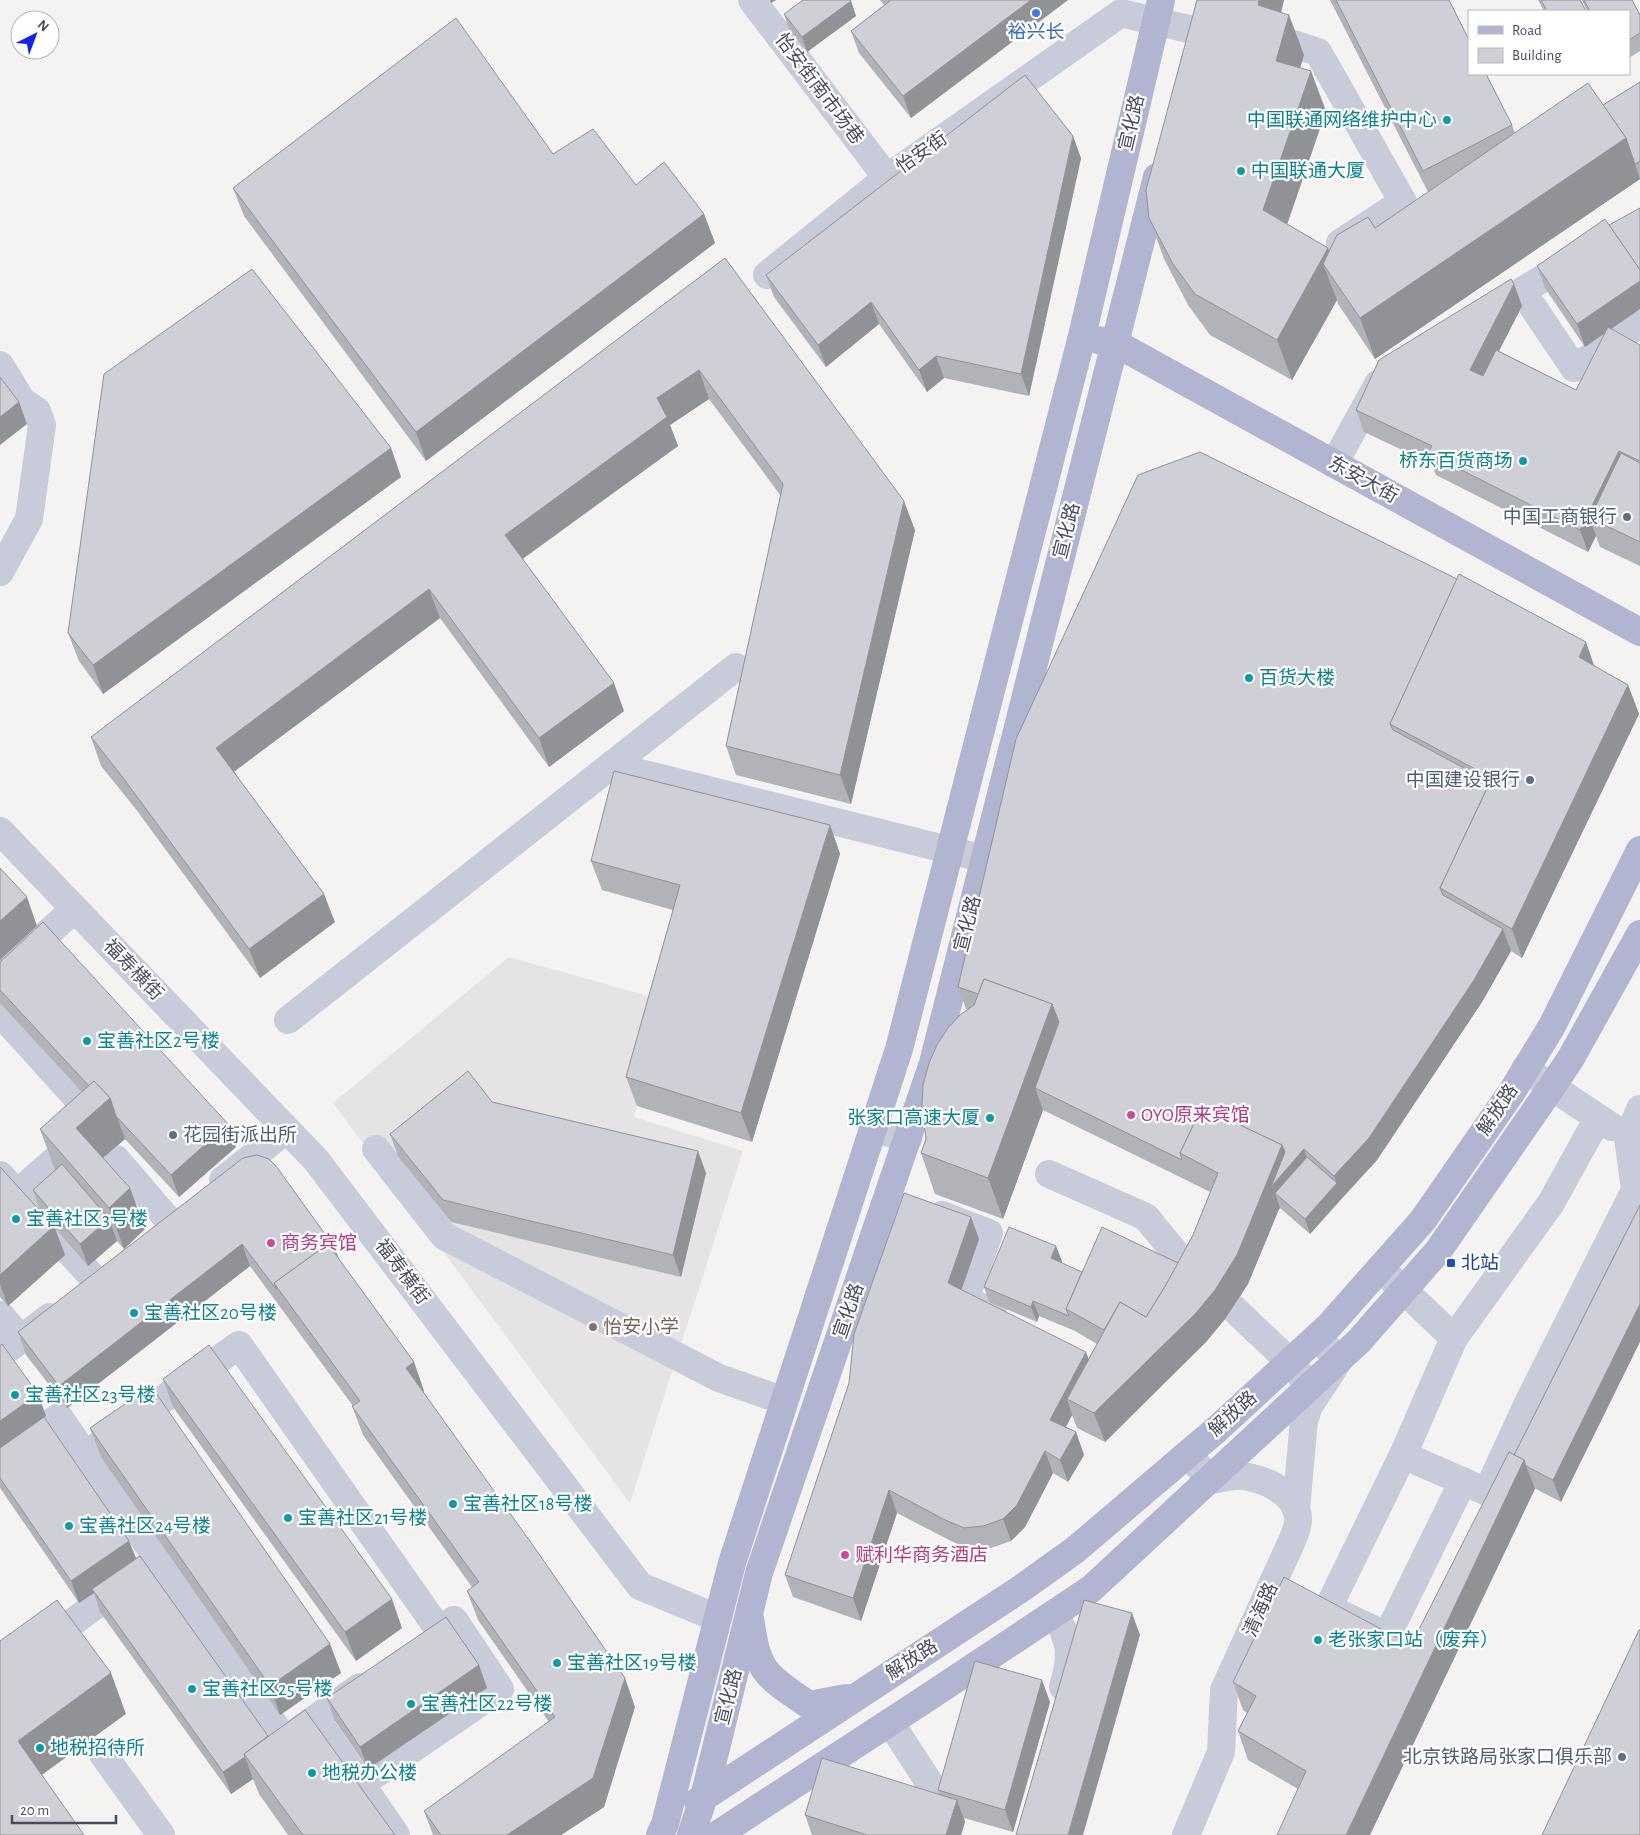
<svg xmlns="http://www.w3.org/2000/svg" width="1640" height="1835" viewBox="0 0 1640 1835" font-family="'Alegreya Sans','Noto Sans SC',sans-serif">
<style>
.education{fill:#e5e3e4}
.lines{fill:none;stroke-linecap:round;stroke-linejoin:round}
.minor{stroke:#c8cbd9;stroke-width:28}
.major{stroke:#b1b5d1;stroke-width:28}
.wall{fill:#b2b3b9}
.shaded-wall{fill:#919296}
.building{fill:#cfd0d7;stroke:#919296}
.shop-dot{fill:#3f7fe0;stroke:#fff;stroke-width:2}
.culture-dot{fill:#0f9aa8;stroke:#fff;stroke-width:2}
.service-dot{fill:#5c6f8a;stroke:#fff;stroke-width:2}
.hotel-dot{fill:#d1479c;stroke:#fff;stroke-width:2}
.transit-dot{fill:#1a4fb4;stroke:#fff;stroke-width:2}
.education-dot{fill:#8d6e63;stroke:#fff;stroke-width:2}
.labels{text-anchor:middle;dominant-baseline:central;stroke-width:4.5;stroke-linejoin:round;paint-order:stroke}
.shop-label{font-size:19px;fill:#366cbe;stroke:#fff}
.street-label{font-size:19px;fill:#494c60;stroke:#fff}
.culture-label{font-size:19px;fill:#0d838f;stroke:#fff;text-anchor:start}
.service-label{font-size:19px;fill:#4e5e75;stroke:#fff;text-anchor:end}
.hotel-label{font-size:19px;fill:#b23c85;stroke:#fff;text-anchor:start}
.transit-label{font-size:19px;fill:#164399;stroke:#fff;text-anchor:start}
.education-label{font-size:19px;fill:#785e54;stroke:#fff;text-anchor:start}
</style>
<rect width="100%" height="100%" fill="#f4f3f2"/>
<path class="education" d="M509,957L666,1001L634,1117L743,1151L630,1503L333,1103Z"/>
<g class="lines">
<g class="minor">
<path d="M752,0L887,178"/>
<path d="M1275,38L1318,52L1403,202L1340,243"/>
<path d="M767,275L887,178L1121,13L1193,30"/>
<path d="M1533,307L1574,368L1640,324"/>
<path d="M1486,313L1573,260"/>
<path d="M0,365L22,401L37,411L42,425L29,519L0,572"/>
<path d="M1334,464L1378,384"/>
<path d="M612,766L985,859"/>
<path d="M0,831L316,1160L640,1586L717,1618"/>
<path d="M0,975L75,909"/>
<path d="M0,1013L99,1122L17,1193"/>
<path d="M288,1020L736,667"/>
<path d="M1525,1069L1612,1127"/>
<path d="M1598,1118L1551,1203L1454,1338L1403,1455L1487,1492L1527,1405L1635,1190L1628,1138L1640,1109"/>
<path d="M873,1128L908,1139"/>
<path d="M376,1149L444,1236L719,1378L784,1401"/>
<path d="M116,1159L170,1222"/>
<path d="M1049,1174L1146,1217L1196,1278"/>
<path d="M0,1175L96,1281"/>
<path d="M223,1180L286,1130"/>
<path d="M942,1215L989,1233L965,1299L993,1313"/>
<path d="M1380,1268L1454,1338"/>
<path d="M1233,1308L1290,1362L1310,1387"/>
<path d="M0,1315L22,1340"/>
<path d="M0,1355L50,1317"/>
<path d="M1403,1455L1328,1608L1387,1636L1463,1481"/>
<path d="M0,1459L59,1417L85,1455"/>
<path d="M1296,1509L1304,1420L1309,1406L1339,1360L1317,1337"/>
<path d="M158,1559L285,1740L360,1687"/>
<path d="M1054,1614C1072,1641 1072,1657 1063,1687"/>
<path d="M0,1676L158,1559L85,1455L239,1345L439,1630L454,1620L500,1689L361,1784L396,1835"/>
<path d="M316,1719L361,1784"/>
<path d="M890,1722L941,1801"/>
<path d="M102,1753L161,1835"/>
<path d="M1186,1835L1221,1752L1224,1690L1291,1543C1294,1536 1298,1528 1298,1520C1299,1493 1261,1476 1237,1476C1228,1476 1219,1479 1210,1480L1188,1454"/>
</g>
<g class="major">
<path d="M1098,340L1115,343L1640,632"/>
<path d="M750,1619C753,1636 755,1657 766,1671C777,1685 795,1695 809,1705L846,1698"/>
<path d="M698,1801L1019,1590L1075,1550L1216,1430L1329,1326L1423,1220L1513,1090L1552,1026L1640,850"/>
<path d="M660,1835L665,1824L732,1563L899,1049L1082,336L1161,0"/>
<path d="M691,1835L704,1797L759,1573L933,1063L1157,177"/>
<path d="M717,1835L927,1698L1091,1589L1359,1341L1438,1251L1551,1088L1571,1058L1640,934"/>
</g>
</g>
<g class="wall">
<path d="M880,0H1068L911,118L859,53L851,31L884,5Z"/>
<path d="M1197,0H1284L1281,12L1304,55L1300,68L1326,111L1287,224L1328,248L1329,251L1375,228L1428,192L1330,0H1449L1512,125L1515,133L1603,105L1640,82V179L1375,359L1338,304L1337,300L1292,380L1210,335L1188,305L1164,259L1149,218Z"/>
<path d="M1538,0H1580L1586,11H1544Z"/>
<path d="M1582,0H1632L1640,15V51L1629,58V11H1587Z"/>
<path d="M851,1L856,16L807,52L789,29L784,14Z"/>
<path d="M553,154L636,185L704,214L715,243L426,461L244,216L233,188Z"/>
<path d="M1081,158L1029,396L944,378L927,392L879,324L826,367L774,297L766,275Z"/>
<path d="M725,258L915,530L851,804L736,775L726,746L781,496L709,399L670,425L678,446L523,559L624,711L549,767L440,618L234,771L335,922L260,978L135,808L101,766L91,737Z"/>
<path d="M1537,266L1640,309L1611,329L1640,345V566L1600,547L1596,536L1588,552L1436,475L1432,464L1364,432L1356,410L1522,306L1499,351L1576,390L1606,332L1585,347L1545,288Z"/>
<path d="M391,448L401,477L103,694L79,661L68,633Z"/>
<path d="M1594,666L1628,685L1639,714L1522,958L1511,951L1482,1002L1377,1160L1310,1234L1280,1208L1279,1209L1248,1284L1225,1319L1206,1342L1105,1442L1077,1428L1072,1415L1066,1427L1076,1432L1084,1455L1068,1482L1053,1473L1025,1527L1011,1541L991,1548L972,1550L951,1541L897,1513L861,1621L793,1597L785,1575L979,1239L961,1290L1088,1359L1097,1344L1075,1331L1039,1316L1037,1322L989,1302L984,1287L1062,1261L1061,1263L1082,1272L1178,1263L1193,1235L1210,1192L1190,1182L1043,1110L1003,1219L935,1194L921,1153L968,1010L966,1009L958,987L1016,739Z"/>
<path d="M830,825L840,854L752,1142L637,1106L626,1077L673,910L602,890L591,861Z"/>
<path d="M0,962L228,1124L236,1147L179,1197L124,1138L125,1139L103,1158L145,1229L124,1249L117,1241L88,1266L55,1228L65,1255L8,1306L0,1297V1167L40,1211L33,1190L55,1170L40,1129L82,1092L0,1003Z"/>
<path d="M390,1134L706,1173L681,1277L451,1222L398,1156Z"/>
<path d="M243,1158L338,1258L414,1362L424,1391L423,1392L635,1707L604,1807L561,1835H433L424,1811L549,1722L478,1620L467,1591L472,1587L363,1435L352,1406H353L250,1266L67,1408L26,1355L18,1332Z"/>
<path d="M1622,1239L1561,1502L1534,1488L1535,1489L1298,1789L1248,1760L1238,1731L1247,1713L1243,1710L1233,1682L1411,1645L1514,1455Z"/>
<path d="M0,1346L38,1394L46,1416L41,1420L136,1558L268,1736L395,1835H288L259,1794L253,1779L231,1794L100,1612L94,1593L79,1603L0,1488Z"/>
<path d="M163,1379L402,1628L356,1661L173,1407Z"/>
<path d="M90,1428L330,1644L341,1673L280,1715L101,1457Z"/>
<path d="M479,1665L487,1688L368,1769L335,1721L327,1698Z"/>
<path d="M1050,1702L1013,1832L964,1818L965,1822L961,1835H812L805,1815L939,1795L938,1790Z"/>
</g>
<g class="shaded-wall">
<path d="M770,0H776L771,3Z"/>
<path d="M1031,0H1068L911,118L903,96Z"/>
<path d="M1259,0H1284L1273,46L1258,5Z"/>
<path d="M851,1L856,16L807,52L802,37Z"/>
<path d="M1289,15L1304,55L1290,101L1276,61Z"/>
<path d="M1311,71L1326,111L1278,251L1263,210Z"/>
<path d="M1073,136L1081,158L1029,396L1021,374Z"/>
<path d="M1626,138L1640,179L1375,359L1360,318Z"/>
<path d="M704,214L715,243L426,461L416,432Z"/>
<path d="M1328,248L1343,289L1323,264L1337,300L1292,380L1277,340Z"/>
<path d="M1640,281V309L1585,347L1577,324Z"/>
<path d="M1514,284L1522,306L1478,392L1470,370Z"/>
<path d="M871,302L879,324L826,367L818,345Z"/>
<path d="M936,356L944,378L927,392L919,370Z"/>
<path d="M699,370L709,399L670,425L678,446L515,564L505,535L657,398Z"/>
<path d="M19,402L27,424L0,445V417Z"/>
<path d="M391,448L401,477L103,694L93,665Z"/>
<path d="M1619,451L1627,474L1590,518L1596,536L1588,552L1580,530Z"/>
<path d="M904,501L915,530L851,804L840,775Z"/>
<path d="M429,589L440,618L227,777L216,748Z"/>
<path d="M1586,642L1596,671L1579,657Z"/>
<path d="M614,683L624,711L549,767L539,738Z"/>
<path d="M1628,685L1639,714L1522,958L1512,929Z"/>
<path d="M830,825L840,854L752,1142L741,1113Z"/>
<path d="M324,894L335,922L260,978L249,949Z"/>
<path d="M27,897L37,926L0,960V921Z"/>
<path d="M1503,929L1511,951L1482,1002L1377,1160L1342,1198L1334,1176Z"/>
<path d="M1052,1004L1067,1044L1035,1088L1043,1110L1003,1219L988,1178Z"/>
<path d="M110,1098L125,1139L91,1168L76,1128Z"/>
<path d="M228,1124L236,1147L179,1197L171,1175Z"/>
<path d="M1282,1145L1304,1149L1312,1172L1275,1193L1280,1208L1279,1209L1248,1284L1225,1319L1206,1342L1105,1442L1094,1413Z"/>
<path d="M698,1151L706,1173L681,1277L673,1255Z"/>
<path d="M1337,1183L1342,1198L1310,1234L1305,1219Z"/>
<path d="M130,1188L145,1229L124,1249L109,1208Z"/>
<path d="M971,1217L979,1239L956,1306L948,1283Z"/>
<path d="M109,1219L117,1241L88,1266L80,1244Z"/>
<path d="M54,1226L65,1255L8,1306L0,1284V1275Z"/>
<path d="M242,1244L250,1266L67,1408L59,1386Z"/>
<path d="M1056,1246L1062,1261L1056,1273L1051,1258Z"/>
<path d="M335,1248L343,1271L278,1289Z"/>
<path d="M1033,1301L1039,1316L1037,1322L1031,1307Z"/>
<path d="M1640,1304V1342L1561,1502L1553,1480Z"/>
<path d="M1086,1352L1094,1374L1067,1399L1072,1415L1058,1442L1050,1420Z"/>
<path d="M414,1362L424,1391L416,1397L406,1368Z"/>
<path d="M38,1394L46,1416L0,1449V1421Z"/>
<path d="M1076,1432L1084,1455L1068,1482L1060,1460Z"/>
<path d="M1045,1451L1053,1473L1025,1527L1011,1541L1003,1519Z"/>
<path d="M1524,1460L1535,1489L1370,1835H1346Z"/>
<path d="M889,1490L897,1513L861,1621L853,1598Z"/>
<path d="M129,1541L138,1563L92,1589L94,1593L79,1603L71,1581Z"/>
<path d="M392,1599L402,1628L356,1661L345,1632Z"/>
<path d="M1132,1613L1140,1635L1083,1835H1068Z"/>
<path d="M330,1644L341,1673L280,1715L270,1686Z"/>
<path d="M479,1665L487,1688L368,1769L360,1747Z"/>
<path d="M111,1673L126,1714L32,1782L18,1741Z"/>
<path d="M625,1678L635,1707L604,1807L561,1835H507Z"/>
<path d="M1042,1680L1050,1702L1013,1832L1005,1810Z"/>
<path d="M245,1757L253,1779L231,1794L223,1772Z"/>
<path d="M957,1800L965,1822L961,1835H946Z"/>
</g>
<g class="building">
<path d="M803,0H850L851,1L802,37L784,14Z"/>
<path d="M889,0H1031L903,96L851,31L890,1Z"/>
<path d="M1197,0H1259L1258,5L1289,15L1276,61L1311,71L1263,210L1328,248L1277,340L1195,294L1173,264L1149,218L1146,190Z"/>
<path d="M1336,0H1449L1469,40V74H1486L1512,125L1423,171Z"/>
<path d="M1541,0H1580L1586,11H1547Z"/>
<path d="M1584,0H1632L1640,15V33L1629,40V11H1590Z"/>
<path d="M456,18L553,154L593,129L636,185L664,162L704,214L416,432L233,188Z"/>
<path d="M1025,75L1073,136L1021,374L936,356L919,370L871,302L818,345L766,275Z"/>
<path d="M1640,82V161L1635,164L1626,138L1603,105Z"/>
<path d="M1588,83L1626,138L1360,318L1323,264L1337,235L1368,217L1375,228Z"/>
<path d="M1640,208V270L1609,225Z"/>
<path d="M1605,219L1640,270V281L1577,324L1537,266Z"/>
<path d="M725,258L904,501L840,775L726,746L783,484L699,370L657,398L667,417L505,535L614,683L539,738L429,589L216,748L324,894L249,949L124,779L91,737Z"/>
<path d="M252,269L391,448L93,665L68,633L104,374Z"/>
<path d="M1511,279L1514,284L1470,370L1483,376L1496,350L1576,390L1608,327L1640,345V461L1619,451L1580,530L1428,453L1432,446L1356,410L1379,360Z"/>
<path d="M0,377L19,402L0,417Z"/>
<path d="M1200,452L1457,579L1390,724L1393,730L1490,782L1440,888L1443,895L1503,929L1474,980L1369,1138L1334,1176L1304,1149L1271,1187L1285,1152L1282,1145L1202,1107L1180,1153L1182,1160L1035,1088L1059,1022L1052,1004L984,979L978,994L958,987L1016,739L1138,475Z"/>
<path d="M1621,453L1640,463V542L1590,518Z"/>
<path d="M1459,574L1586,642L1579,657L1628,685L1512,929L1440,888L1492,778L1390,724Z"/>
<path d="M614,771L830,825L741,1113L626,1077L680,885L591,861Z"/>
<path d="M0,868L27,897L0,921Z"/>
<path d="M43,922L228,1124L171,1175L116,1116L110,1098L94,1081L89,1086L0,990V962Z"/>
<path d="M984,979L1052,1004L988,1178L921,1153L926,1139L922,1106L923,1085L929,1063L937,1045L948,1028L960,1015L974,1005Z"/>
<path d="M468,1071L492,1102L698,1151L673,1255L443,1200L390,1134Z"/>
<path d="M94,1081L110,1098L76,1128L130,1188L109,1208L40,1129Z"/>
<path d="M1202,1107L1282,1145L1237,1255L1215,1290L1196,1313L1094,1413L1067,1399L1120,1302L1146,1317L1164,1288L1193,1235L1218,1173L1180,1153Z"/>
<path d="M257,1155L269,1159L276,1166L335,1248L332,1250L328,1244L274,1283L277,1290L242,1244L59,1386L18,1332L243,1158Z"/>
<path d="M1307,1157L1337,1183L1305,1219L1275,1193Z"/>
<path d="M62,1164L109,1219L80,1244L33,1190Z"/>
<path d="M0,1167L54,1226L0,1275Z"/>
<path d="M904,1193L971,1217L948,1283L1086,1352L1050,1420L1076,1432L1060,1460L1045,1451L1017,1505L1003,1519L983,1526L964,1528L943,1519L889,1490L853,1598L785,1575L849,1383L854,1334Z"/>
<path d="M1640,1205V1304L1553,1480L1526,1466L1524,1460L1514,1455Z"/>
<path d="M1009,1227L1056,1246L1051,1258L1082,1272L1066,1309L1069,1316L1033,1301L1031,1307L984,1287Z"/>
<path d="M1102,1227L1178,1263L1164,1288L1146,1317L1120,1302L1104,1330L1066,1309Z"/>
<path d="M328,1244L414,1362L406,1368L532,1544L625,1678L593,1778L507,1835H441L424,1811L555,1717L467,1591L479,1582L352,1406L360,1401L274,1283Z"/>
<path d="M2,1344L38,1394L0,1421V1346Z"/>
<path d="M209,1345L392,1599L345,1632L163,1379Z"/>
<path d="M151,1386L330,1644L270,1686L90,1428Z"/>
<path d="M44,1417L129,1541L71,1581L0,1478V1448Z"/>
<path d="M1509,1452L1524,1460L1346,1835H1277L1306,1771L1238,1731L1256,1696L1233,1682L1284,1577L1411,1645Z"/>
<path d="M140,1556L268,1736L244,1754L245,1757L223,1772L92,1589Z"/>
<path d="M57,1600L111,1673L18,1741L84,1835H0V1641Z"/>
<path d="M1084,1600L1132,1613L1068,1835H1016Z"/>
<path d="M446,1617L479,1665L360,1747L327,1698Z"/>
<path d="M1639,1630H1640V1835H1542Z"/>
<path d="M975,1661L1042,1680L1005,1810L938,1790Z"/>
<path d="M305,1710L395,1835H303L244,1754Z"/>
<path d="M822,1758L957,1800L946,1835H867L805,1815Z"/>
</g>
<circle class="shop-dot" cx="1036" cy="13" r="5"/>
<g class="culture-dot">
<circle cx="1447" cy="120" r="5"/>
<circle cx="1241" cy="171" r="5"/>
<circle cx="1523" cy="461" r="5"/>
<circle cx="1249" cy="678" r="5"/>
<circle cx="87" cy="1041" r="5"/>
<circle cx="990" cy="1118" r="5"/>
<circle cx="16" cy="1219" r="5"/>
<circle cx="134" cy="1313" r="5"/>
<circle cx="15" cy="1395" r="5"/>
<circle cx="453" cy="1504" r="5"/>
<circle cx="288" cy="1518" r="5"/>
<circle cx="69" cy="1526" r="5"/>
<circle cx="1318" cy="1640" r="5"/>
<circle cx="557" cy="1663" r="5"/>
<circle cx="192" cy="1689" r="5"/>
<circle cx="411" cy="1704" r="5"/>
<circle cx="40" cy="1748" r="5"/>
<circle cx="312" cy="1773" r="5"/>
</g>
<g class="service-dot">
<circle cx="1627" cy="517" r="5"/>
<circle cx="1530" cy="780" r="5"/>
<circle cx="173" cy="1135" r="5"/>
<circle cx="1622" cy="1757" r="5"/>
</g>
<g class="hotel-dot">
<circle cx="1131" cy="1115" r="5"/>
<circle cx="271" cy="1243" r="5"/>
<circle cx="845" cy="1555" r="5"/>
</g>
<rect class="transit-dot" x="1446" y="1258" width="10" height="10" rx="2.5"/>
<circle class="education-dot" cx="593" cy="1327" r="5"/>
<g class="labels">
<g class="shop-label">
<text x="1036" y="32">裕兴长</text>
</g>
<g class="street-label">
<text transform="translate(819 89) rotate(53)">怡安街南市场巷</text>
<text transform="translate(1132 123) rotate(-77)">宣化路</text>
<text transform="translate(922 153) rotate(-35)">怡安街</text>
<text transform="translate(1363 480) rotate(29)">东安大街</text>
<text transform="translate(1067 531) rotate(-76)">宣化路</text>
<text transform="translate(968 924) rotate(-76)">宣化路</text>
<text transform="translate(133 970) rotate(46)">福寿横街</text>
<text transform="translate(1498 1110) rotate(-56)">解放路</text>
<text transform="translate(402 1272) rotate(53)">福寿横街</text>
<text transform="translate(849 1311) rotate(-71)">宣化路</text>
<text transform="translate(1233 1414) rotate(-42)">解放路</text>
<text transform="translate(1261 1610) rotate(-66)">清海路</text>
<text transform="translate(912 1660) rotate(-33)">解放路</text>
<text transform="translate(729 1697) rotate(-76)">宣化路</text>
</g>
<g class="culture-label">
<text x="1437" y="120" text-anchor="end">中国联通网络维护中心</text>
<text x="1251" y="171">中国联通大厦</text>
<text x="1513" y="461" text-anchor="end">桥东百货商场</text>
<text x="1259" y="678">百货大楼</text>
<text x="97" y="1041">宝善社区2号楼</text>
<text x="980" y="1118" text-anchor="end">张家口高速大厦</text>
<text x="26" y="1219">宝善社区3号楼</text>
<text x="144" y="1313">宝善社区20号楼</text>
<text x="25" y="1395">宝善社区23号楼</text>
<text x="463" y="1504">宝善社区18号楼</text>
<text x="298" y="1518">宝善社区21号楼</text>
<text x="79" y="1526">宝善社区24号楼</text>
<text x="1328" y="1640">老张家口站（废弃）</text>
<text x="567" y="1663">宝善社区19号楼</text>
<text x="202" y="1689">宝善社区25号楼</text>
<text x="421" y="1704">宝善社区22号楼</text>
<text x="50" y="1748">地税招待所</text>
<text x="322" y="1773">地税办公楼</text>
</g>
<g class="service-label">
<text x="1617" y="517">中国工商银行</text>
<text x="1520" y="780">中国建设银行</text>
<text x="183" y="1135" text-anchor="start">花园街派出所</text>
<text x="1612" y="1757">北京铁路局张家口俱乐部</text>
</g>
<g class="hotel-label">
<text x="1141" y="1115">OYO原来宾馆</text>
<text x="281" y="1243">商务宾馆</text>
<text x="855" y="1555">赋利华商务酒店</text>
</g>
<g class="transit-label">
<text x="1461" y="1263">北站</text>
</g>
<g class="education-label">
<text x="603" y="1327">怡安小学</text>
</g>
</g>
<rect x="1468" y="10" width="162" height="65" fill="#ffffff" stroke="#b6b7bf"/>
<rect x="1478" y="26" width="25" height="8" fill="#b1b5d1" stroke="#b6b7bf"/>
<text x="1512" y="35" font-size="15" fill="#494c60">Road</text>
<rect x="1478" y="48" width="25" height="15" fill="#cfd0d7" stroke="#b6b7bf"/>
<text x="1512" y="60" font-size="15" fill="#494c60">Building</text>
<g transform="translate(35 35) rotate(42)"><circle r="24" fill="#ffffff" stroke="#b6b7bf"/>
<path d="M0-4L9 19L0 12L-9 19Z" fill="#1522eb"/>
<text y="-8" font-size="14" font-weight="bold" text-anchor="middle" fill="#494c60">N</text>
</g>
<path d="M12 1815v8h104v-8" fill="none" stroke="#494c60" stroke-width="2.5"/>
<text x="20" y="1815" font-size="15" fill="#494c60" stroke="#ffffff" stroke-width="4" paint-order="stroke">20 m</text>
</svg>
